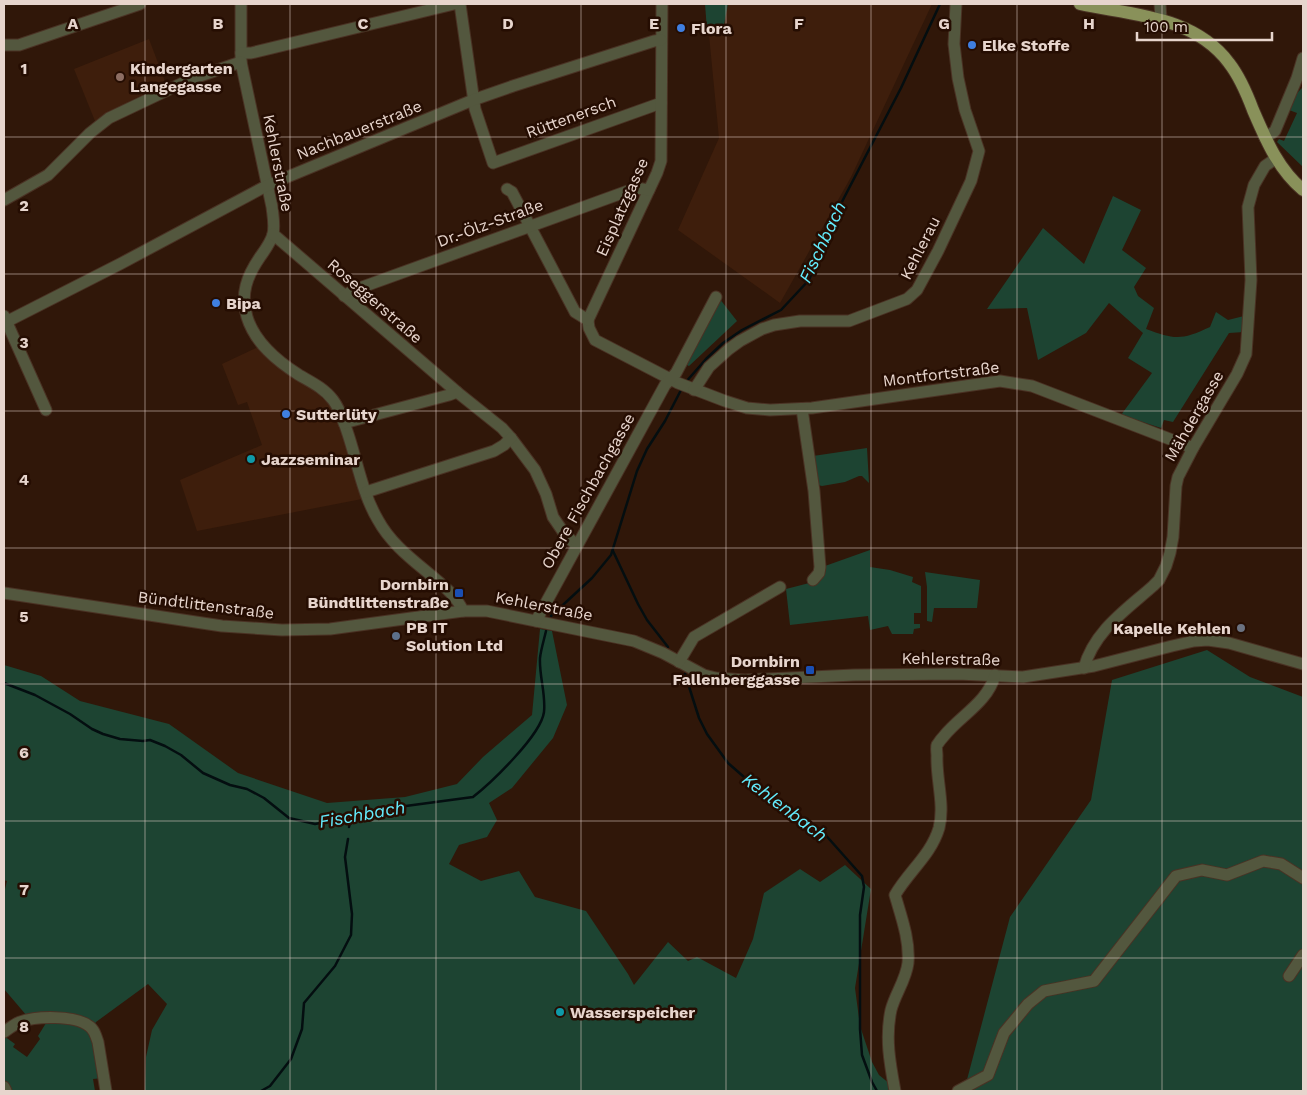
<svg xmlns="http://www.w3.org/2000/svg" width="1307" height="1095" viewBox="0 0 1307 1095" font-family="'Work Sans',sans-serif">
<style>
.built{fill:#3e1e0c}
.green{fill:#1d4432}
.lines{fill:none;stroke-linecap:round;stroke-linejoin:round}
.stream{stroke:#040e10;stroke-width:2.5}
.minor-casing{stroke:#4a3224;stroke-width:13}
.major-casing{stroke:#4a3224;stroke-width:14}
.minor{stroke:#53573e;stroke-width:11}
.major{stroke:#89915a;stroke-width:12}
.grid{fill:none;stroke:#e7d5cd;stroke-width:1;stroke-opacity:0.55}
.shop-dot{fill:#3f7fe0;stroke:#250d02;stroke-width:2}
.education-dot{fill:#8d6e63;stroke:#250d02;stroke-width:2}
.culture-dot{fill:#0f9aa8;stroke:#250d02;stroke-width:2}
.transit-dot{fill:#1a4fb4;stroke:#250d02;stroke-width:2}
.worship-dot{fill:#6b7280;stroke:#250d02;stroke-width:2}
.service-dot{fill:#5c6f8a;stroke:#250d02;stroke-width:2}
.labels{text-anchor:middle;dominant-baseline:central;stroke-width:5;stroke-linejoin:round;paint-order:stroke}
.poi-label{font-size:16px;font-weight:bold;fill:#e7d5cd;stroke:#250d02;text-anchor:start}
.street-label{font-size:16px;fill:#e7d5cd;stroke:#250d02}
.water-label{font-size:18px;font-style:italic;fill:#63ecfd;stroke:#250d02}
.grid-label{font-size:16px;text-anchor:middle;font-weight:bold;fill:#e7d5cd;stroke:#250d02;stroke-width:5;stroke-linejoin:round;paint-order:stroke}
</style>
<rect width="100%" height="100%" fill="#301709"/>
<g class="built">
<path d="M706,4H932L851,177L780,303L678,230L719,138Z"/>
<path d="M149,39L166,84L134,99L95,121L74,69Z"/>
<path d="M258,347L315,390L331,407L338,421L362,499L197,531L180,480L262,445L247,402L238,405L222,364Z"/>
</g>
<g class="green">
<path d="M705,4H728L723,30H707Z"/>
<path d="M1302,88H1303V167L1277,142L1279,139L1284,141L1297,113L1289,110L1296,94Z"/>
<path d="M1113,196L1141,210L1122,250L1146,268L1134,287L1138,296L1154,308L1146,329C1175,340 1182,340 1210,327L1216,312L1228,320L1244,316V332L1229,333L1173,422L1164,420L1161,428L1121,415L1152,373L1128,358L1143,333L1109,303L1086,333L1038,360L1027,308L987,309L1043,228L1084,264Z"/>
<path d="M719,298L737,321L689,366L683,363Z"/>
<path d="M867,448L869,483L862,476H859L845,482L822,486L818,485L813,456Z"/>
<path d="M870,550V567L890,570L913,577L912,582L921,586V613H914V624H920V628L914,629L913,634H892L888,626L870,630L868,616L790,625L786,589L817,581L825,566Z"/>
<path d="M925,572L980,580L977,608H934L932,622L927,621V587Z"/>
<path d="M540,629L552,631L567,705L553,738L512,788L489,803L497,820L487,837L459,845L449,864L481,881L519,871L535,897L586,911L628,974L634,985L668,942L688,961L697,957L736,978L753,939L764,893L800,869L820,882L845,865L871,889L855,988L860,1026L872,1062L879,1075L890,1084L892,1091H145L146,1057L152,1030L167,1004L148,984L96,1022L93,1027L103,1078L93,1079L95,1091L104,1089L105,1091H4V1036L15,1044L13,1047L27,1057L40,1039L38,1036L46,1023L27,1016L4,989V889H5L7,881L4,880V665L41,676L80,701L169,724L238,773L327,803L405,797L457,784L483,757L532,715Z"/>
<path d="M1207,650L1250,677L1303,697V1091H964L1010,917L1091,800L1112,680Z"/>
</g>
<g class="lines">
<g class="stream">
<path d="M685,383L706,359L723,343L742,330L781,310L809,280L832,221L901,88L940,4"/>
<path d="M613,551L638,604L647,620L668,647"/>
<path d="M551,616L592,578L611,555L637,471L647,449L665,421L682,388"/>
<path d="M685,674L699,718L707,734L728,763L760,791L822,831L862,876L864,887L860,915V1029L862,1055L872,1082L877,1091"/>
<path d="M4,683L35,695L70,714L92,729L103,734L120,739L143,741L150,740L165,746L181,755L203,773L230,785L247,789L264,798L289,818L315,824L331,821L346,814L473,797C492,782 541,735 544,712C546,694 539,676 540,658C541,649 544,640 546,631"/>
<path d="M349,827L352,813"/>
<path d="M261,1091L270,1086L291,1059L302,1029L304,1003L335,966L351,935L352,914L345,857L348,839"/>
</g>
<defs>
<g id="minor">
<path d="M241,4V62L272,207C273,216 275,225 273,234C271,242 265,250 260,257C247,276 240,294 247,317C255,343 277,361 299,375C311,382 324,388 333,400C340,409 343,420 347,431C357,460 362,493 378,520C391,544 413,560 433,577C445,587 457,597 463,611"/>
<path d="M460,4L475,109L493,163L661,103"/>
<path d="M662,4L661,161L657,173L588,320L589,328L595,340L678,383L725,401L747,408L770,410L812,408L1000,381L1032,386L1193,448"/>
<path d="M1160,4L1161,19"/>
<path d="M4,45H19L140,4"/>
<path d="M241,53H251L454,4"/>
<path d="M1265,138L1275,131L1297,78L1303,58"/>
<path d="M507,189L512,192L575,312L588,320"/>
<path d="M4,200L48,175L90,133L109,118L191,79L241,62"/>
<path d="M273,234L457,392L502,428L511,438L535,470L546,494L553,517L564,533L576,545"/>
<path d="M344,296L354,290L636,188L649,190"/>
<path d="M4,316L46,410"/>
<path d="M4,323L120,264L268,185L473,100L513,86L654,41L661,40"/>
<path d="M694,390L709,367L729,349L740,341L762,329L774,325L800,321H849L907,299L917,290L938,251L971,181L979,151L965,110L958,78L954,44L956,4"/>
<path d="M802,409L814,491L820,567L819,573L813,580"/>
<path d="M344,423L449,395L457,392"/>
<path d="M366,492L494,451L504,445L511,438"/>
<path d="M4,593L222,626L282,630L330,629L463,611H487L634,641L663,653L704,675L716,678L745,680L854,675L958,674L1023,677L1094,666L1172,646L1194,641L1208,640L1229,643L1303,664"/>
<path d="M536,621L665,385L676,373L716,297"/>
<path d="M679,662L694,637L780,587"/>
<path d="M1084,668C1094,631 1126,610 1153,586L1159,580L1166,566L1170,553L1173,537L1176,486L1178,477L1193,448L1237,374L1246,354L1251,280L1248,207L1254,185L1265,166L1275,159"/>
<path d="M1289,976L1303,955"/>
<path d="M4,1032C9,1029 14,1024 20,1022C36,1016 75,1015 89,1026C94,1029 96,1036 98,1042L106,1091"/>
<path d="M4,1087L6,1091"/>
<path d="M895,1091C890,1064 885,1038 891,1010C895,994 906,980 908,963C910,940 901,916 895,895C909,871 931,855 939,828C945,805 936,779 937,756C937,753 936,747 937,745C939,742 942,738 944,736C960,716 988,702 995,675"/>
<path d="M958,1091L988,1075L1004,1033L1028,1004L1044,991L1094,981L1176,876L1202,870L1227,875L1263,861L1281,864L1303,878"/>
</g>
<path id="major" d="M1080,4C1132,15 1194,16 1229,63C1240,77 1247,94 1253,110C1266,140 1278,169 1303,190"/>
</defs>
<use href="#minor" class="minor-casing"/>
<use href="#major" class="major-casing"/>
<use href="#minor" class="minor"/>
<use href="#major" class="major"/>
</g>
<path class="grid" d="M145,4V1091M290,4V1091M436,4V1091M581,4V1091M726,4V1091M871,4V1091M1017,4V1091M1162,4V1091M4,137H1303M4,274H1303M4,411H1303M4,548H1303M4,684H1303M4,821H1303M4,958H1303"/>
<g class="shop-dot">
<circle cx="681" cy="28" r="5"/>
<circle cx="972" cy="45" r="5"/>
<circle cx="216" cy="303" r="5"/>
<circle cx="286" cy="414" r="5"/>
</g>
<circle class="education-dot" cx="120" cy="77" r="5"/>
<g class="culture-dot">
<circle cx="251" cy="459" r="5"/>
<circle cx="560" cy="1012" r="5"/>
</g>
<g class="transit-dot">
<rect x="454" y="588" width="10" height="10" rx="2.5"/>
<rect x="805" y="665" width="10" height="10" rx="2.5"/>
</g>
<circle class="worship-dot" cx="1241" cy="628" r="5"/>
<circle class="service-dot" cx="396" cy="636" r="5"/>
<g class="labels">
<g class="poi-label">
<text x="691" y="28">Flora</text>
<text x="982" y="45">Elke Stoffe</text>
<text x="130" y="68">Kindergarten<tspan x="130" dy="18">Langegasse</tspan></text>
<text x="226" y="303">Bipa</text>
<text x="296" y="414">Sutterlüty</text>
<text x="261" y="459">Jazzseminar</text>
<text x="449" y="584" text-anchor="end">Dornbirn<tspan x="449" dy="18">Bündtlittenstraße</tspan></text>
<text x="406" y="627">PB IT<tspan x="406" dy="18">Solution Ltd</tspan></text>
<text x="1231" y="628" text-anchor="end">Kapelle Kehlen</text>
<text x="800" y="661" text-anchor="end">Dornbirn<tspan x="800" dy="18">Fallenberggasse</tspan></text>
<text x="570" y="1012">Wasserspeicher</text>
</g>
<g class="street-label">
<text transform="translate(571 117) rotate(-20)">Rüttenersch</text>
<text transform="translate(359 130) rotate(-22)">Nachbauerstraße</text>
<text transform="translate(278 163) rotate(79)">Kehlerstraße</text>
<text transform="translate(622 207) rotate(-66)">Eisplatzgasse</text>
<text transform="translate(490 223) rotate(-20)">Dr.-Ölz-Straße</text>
<text transform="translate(920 248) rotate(-63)">Kehlerau</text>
<text transform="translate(375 301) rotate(41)">Roseggerstraße</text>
<text transform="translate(941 374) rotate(-7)">Montfortstraße</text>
<text transform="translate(1194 416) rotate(-60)">Mähdergasse</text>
<text transform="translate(588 491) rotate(-61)">Obere Fischbachgasse</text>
<text transform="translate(206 605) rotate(7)">Bündtlittenstraße</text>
<text transform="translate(544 606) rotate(11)">Kehlerstraße</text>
<text transform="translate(951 659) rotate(1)">Kehlerstraße</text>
</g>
<g class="water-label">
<text transform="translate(822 242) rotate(-65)">Fischbach</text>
<text transform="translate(785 807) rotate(37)">Kehlenbach</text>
<text transform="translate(362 814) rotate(-10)">Fischbach</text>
</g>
</g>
<g class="grid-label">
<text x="73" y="29">A</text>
<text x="218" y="29">B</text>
<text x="363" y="29">C</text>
<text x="508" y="29">D</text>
<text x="654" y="29">E</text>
<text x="799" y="29">F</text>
<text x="944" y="29">G</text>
<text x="1089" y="29">H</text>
<text x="24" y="74">1</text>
<text x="24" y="211">2</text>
<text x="24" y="348">3</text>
<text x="24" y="485">4</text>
<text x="24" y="622">5</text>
<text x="24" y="758">6</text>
<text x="24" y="895">7</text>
<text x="24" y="1032">8</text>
</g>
<rect width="1307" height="1095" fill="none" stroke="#e7d5cd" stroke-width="10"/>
<path d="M1137 32v8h135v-8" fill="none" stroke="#e7d5cd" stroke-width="2.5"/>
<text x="1144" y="32" font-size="15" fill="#e7d5cd" stroke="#250d02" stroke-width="4" paint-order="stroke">100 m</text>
</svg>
